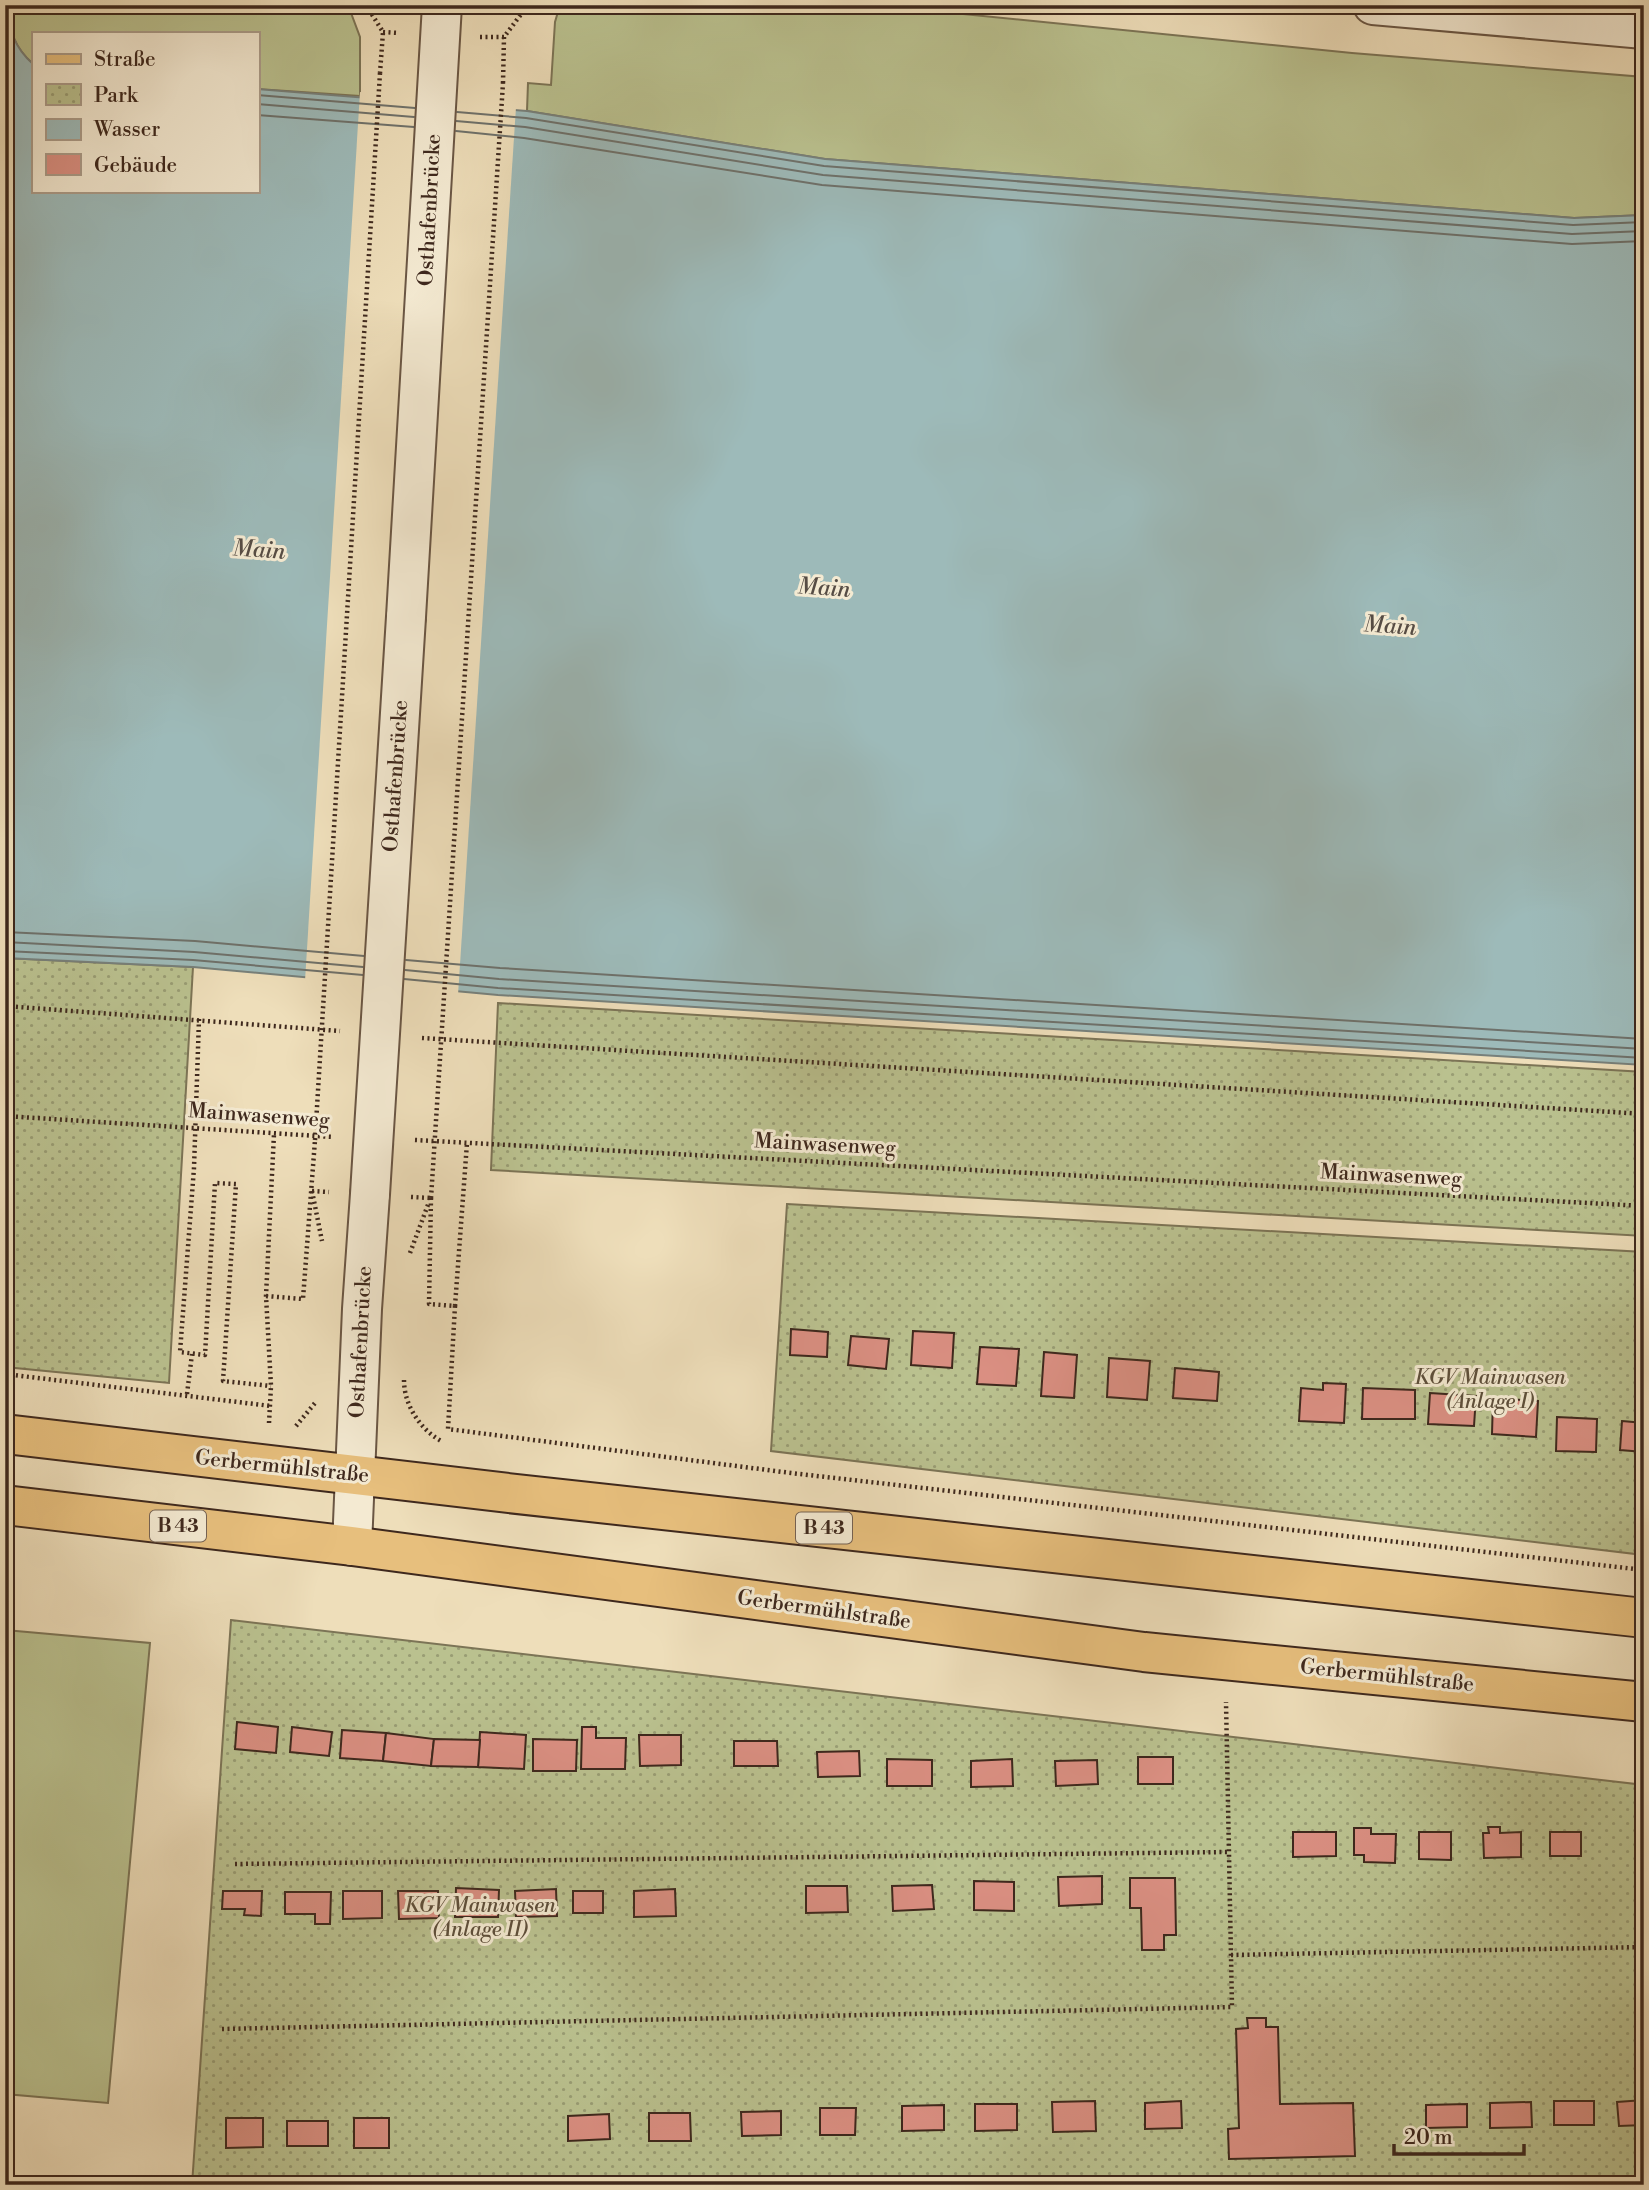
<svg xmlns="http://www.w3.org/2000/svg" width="1649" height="2190" viewBox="0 0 1649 2190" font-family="'Libre Bodoni',serif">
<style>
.grass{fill:#bac18f;stroke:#7c7456;stroke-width:2}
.park{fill:url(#park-dots);stroke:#7c7456;stroke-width:2}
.water{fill:#9dbab9;stroke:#77807b;stroke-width:2}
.pier{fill:#eedeba}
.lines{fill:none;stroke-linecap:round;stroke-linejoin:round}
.shore{stroke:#6e716b;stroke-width:2}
.building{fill:#da8f82;stroke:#3e281d;stroke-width:2}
.minor-casing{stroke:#6a5644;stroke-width:42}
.major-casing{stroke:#3e281d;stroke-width:42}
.path{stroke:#3e281d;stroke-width:4.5;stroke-dasharray:2 3.5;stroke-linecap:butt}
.minor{stroke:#f4ead2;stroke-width:38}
.major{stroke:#e7bf7d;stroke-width:38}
.minor-bridge-casing{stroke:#6a5644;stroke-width:42;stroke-linecap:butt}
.path-bridge{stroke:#3e281d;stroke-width:4.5;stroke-dasharray:2 3.5;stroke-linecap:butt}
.minor-bridge{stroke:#f4ead2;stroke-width:38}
.labels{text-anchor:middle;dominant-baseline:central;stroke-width:6;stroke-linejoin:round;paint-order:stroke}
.shield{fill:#f4ead2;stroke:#756253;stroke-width:2}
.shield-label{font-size:19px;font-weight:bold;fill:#3e281d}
.street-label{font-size:21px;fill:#3e281d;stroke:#f4ead2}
.park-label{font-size:21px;font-style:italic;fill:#5d4e3a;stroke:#f4ead2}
.water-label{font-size:23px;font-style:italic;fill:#564c44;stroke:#f4ead2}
</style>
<defs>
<pattern id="park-dots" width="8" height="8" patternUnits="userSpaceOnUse" patternTransform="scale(1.75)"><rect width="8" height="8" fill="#bac18f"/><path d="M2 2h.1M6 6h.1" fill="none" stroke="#999d74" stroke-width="1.8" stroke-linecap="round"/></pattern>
</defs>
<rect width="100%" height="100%" fill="#eedeba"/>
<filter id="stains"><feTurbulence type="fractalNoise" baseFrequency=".00286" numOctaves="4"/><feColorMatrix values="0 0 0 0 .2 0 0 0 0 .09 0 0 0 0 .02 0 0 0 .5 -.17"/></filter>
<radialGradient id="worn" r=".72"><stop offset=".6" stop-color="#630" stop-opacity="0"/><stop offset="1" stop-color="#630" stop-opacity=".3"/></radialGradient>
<g class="grass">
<path d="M11,5H348L360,37V96L257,89V33H33V64C17,50 5,28 11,5Z"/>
<path d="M560,5H873L1352,53L1644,77V215L1574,218L825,159L527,111L528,83L551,85L555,22Z"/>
<path d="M5,1630L150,1643L108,2103L5,2094Z"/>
</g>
<g class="park">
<path d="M5,958L193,967L169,1383L5,1367Z"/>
<path d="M498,1003L1644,1072V1236L491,1170Z"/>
<path d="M787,1204L1644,1252V1555L771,1451Z"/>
<path d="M231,1620L1644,1785V2185H192Z"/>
</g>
<path class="water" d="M5,5H11C5,28 17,50 33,64V191H257V89L527,111L825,159L1574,218L1644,215V1065L498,995L193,967L5,958Z"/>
<path class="pier" d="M360,92L516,107L458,995L305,981Z"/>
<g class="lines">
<g class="shore">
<path d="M257,95L415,108"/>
<path d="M257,104L414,117"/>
<path d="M457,112L526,118L824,166L1573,225L1644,222"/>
<path d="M257,115L414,127"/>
<path d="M456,121L525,127L823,175L1572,234L1644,231"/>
<path d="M456,131L524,138L822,185L1572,244L1644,241"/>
<path d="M5,932L195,941L364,956"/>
<path d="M5,942L194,952L363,967"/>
<path d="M5,951L193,960L363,975"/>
<path d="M406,960L500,968L1644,1039"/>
<path d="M405,970L499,979L1644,1049"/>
<path d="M404,979L498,988L1644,1058"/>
</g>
</g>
<g class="building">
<path d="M791,1329L828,1332L827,1357L790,1355Z"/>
<path d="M913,1331L954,1333L952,1368L911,1365Z"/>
<path d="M851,1336L889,1339L886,1369L848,1365Z"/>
<path d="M980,1347L1019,1349L1016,1386L977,1384Z"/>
<path d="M1044,1352L1077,1355L1074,1398L1041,1396Z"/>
<path d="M1109,1358L1150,1361L1147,1400L1107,1397Z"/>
<path d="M1175,1368L1219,1372L1217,1401L1173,1398Z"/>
<path d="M1323,1383L1346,1384L1344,1423L1299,1421L1301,1388L1323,1390Z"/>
<path d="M1363,1388L1415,1390V1419H1362Z"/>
<path d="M1430,1393L1476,1396L1474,1426L1428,1424Z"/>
<path d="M1493,1398L1538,1401L1536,1437L1492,1434Z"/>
<path d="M1557,1417L1597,1419L1596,1452L1556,1451Z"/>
<path d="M1622,1421L1644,1423V1452L1620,1450Z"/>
<path d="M237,1722L278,1727L276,1753L235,1749Z"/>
<path d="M292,1727L332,1732L329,1756L290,1752Z"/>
<path d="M582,1727H596V1738H626L625,1769H581Z"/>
<path d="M342,1730L386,1733L383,1761L340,1758Z"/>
<path d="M480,1732L526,1735L524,1769L478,1767Z"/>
<path d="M386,1733L434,1739L431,1766L383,1761Z"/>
<path d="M639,1735H681V1765L640,1766Z"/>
<path d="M434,1739L480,1740L478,1767L431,1766Z"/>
<path d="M533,1739L577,1740L576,1771H533Z"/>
<path d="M734,1741H777L778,1766H734Z"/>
<path d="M859,1751L860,1776L818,1777L817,1752Z"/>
<rect x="1138" y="1757" width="35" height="27"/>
<path d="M887,1759L932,1760V1786H887Z"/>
<path d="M1012,1759L1013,1786L971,1787V1761Z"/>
<path d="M1097,1760L1098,1784L1056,1786L1055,1761Z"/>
<path d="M1488,1827H1500V1833L1521,1832V1857L1484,1858L1483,1833H1489Z"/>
<path d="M1354,1828H1371V1834H1396L1395,1863L1364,1862V1855H1354Z"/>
<path d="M1293,1832H1336V1856L1293,1857Z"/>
<path d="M1419,1832H1451V1860L1419,1859Z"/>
<rect x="1550" y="1832" width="31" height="24"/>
<path d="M1102,1876V1904L1059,1906L1058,1877Z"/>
<path d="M1130,1878H1175L1176,1935H1164V1950H1142L1141,1908H1130Z"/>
<path d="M974,1881L1014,1882V1911L974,1910Z"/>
<path d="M932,1885L934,1909L893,1911L892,1886Z"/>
<path d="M806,1886H847L848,1912L806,1913Z"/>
<path d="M456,1888L499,1890L498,1917H455Z"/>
<path d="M556,1889L557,1916L516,1917L515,1891Z"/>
<path d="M675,1889L676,1916L634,1917V1891Z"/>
<path d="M223,1891H262L261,1916L244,1915L245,1909H222Z"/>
<path d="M343,1891H382V1918L343,1919Z"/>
<path d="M398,1891H438L439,1918L399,1919Z"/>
<rect x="573" y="1891" width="30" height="22"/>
<path d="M285,1892H331L330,1924H315V1914H285Z"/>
<path d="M1247,2018H1266V2027H1278L1280,2104L1353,2103L1355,2156L1229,2159L1228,2129L1239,2128L1236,2029L1248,2028Z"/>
<path d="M1644,2100V2125L1619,2126L1617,2102Z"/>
<path d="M1095,2101L1096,2131L1053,2132L1052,2102Z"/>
<path d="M1181,2101L1182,2128L1145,2129V2103Z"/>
<rect x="1554" y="2101" width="40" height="24"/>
<path d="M1531,2102L1532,2127L1490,2128V2103Z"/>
<path d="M975,2104H1017V2130L975,2131Z"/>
<path d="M1467,2104V2127L1426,2128V2105Z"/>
<path d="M944,2105V2130L902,2131V2106Z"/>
<path d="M820,2108H856L855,2135H820Z"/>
<path d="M781,2111V2135L742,2136L741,2112Z"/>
<path d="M649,2113H690L691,2141H649Z"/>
<path d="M609,2114L610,2139L568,2141V2116Z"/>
<path d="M226,2118H263V2147L226,2148Z"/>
<rect x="354" y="2118" width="35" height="30"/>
<rect x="287" y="2121" width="41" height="25"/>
</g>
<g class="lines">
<defs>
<g id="minor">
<path d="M1373,5L1644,29"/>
<path d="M406,617L442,5"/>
<path d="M352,1546L362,1309L370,1194"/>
</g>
<g id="major">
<path d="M5,1434L508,1493L1644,1618"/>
<path d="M5,1505L352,1546L1144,1652L1644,1702"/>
</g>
</defs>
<use href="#minor" class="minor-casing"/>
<use href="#major" class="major-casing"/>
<g class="path">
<path d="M366,5L383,32L380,73"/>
<path d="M383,32L398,33"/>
<path d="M480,37H504"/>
<path d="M503,83L504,37L528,5"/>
<path d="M5,1006L340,1031"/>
<path d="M199,1019L194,1168L180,1352L205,1355L215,1183L236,1184L223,1381L271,1386"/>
<path d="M422,1038L1644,1114"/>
<path d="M5,1116L333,1137"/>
<path d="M415,1140L1644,1206"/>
<path d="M312,1191L322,1241"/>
<path d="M312,1191L329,1192"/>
<path d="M411,1197L431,1198"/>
<path d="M431,1198L429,1304L455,1306L448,1429L791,1473L1644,1570"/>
<path d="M410,1253L429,1202"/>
<path d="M266,1296L303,1299L315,1140"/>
<path d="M455,1306L467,1143"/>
<path d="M5,1374L271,1406"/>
<path d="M404,1380C404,1405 420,1429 441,1441"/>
<path d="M187,1394L192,1354"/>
<path d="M269,1423L271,1386L266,1296L274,1134"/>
<path d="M296,1426L315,1403"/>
<path d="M235,1864L1229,1852"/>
<path d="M1231,1955L1644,1947"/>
<path d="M222,2029L1232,2007L1226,1702"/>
</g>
<use href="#minor" class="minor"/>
<use href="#major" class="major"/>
<defs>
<path id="minor-bridge" d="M370,1194L406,617"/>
</defs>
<use href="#minor-bridge" class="minor-bridge-casing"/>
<g class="path-bridge">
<path d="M315,1140L380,73"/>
<path d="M431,1198L503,83"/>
</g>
<use href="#minor-bridge" class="minor-bridge"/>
</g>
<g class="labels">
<g class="shield">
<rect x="150" y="1510.5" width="56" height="31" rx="5"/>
<rect x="796" y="1512.5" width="56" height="31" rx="5"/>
</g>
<g class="shield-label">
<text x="178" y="1526">B 43</text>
<text x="824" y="1528">B 43</text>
</g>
<g class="street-label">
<text transform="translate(430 210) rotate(-87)">Osthafenbrücke</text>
<text transform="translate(396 776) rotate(-86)">Osthafenbrücke</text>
<text transform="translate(259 1116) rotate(4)">Mainwasenweg</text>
<text transform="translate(825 1145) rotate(3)">Mainwasenweg</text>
<text transform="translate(1391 1176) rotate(3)">Mainwasenweg</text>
<text transform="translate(361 1342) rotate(-87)">Osthafenbrücke</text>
<text transform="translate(282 1467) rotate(6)">Gerbermühlstraße</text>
<text transform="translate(824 1610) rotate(8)">Gerbermühlstraße</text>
<text transform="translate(1387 1676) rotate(6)">Gerbermühlstraße</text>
</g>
<g class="park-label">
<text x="1490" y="1378">KGV Mainwasen<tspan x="1490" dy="24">(Anlage I)</tspan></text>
<text x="480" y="1906">KGV Mainwasen<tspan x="480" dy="24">(Anlage II)</tspan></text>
</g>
<g class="water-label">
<text transform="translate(259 550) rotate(4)">Main</text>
<text transform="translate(824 588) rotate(4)">Main</text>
<text transform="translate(1390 626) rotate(4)">Main</text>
</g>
</g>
<rect width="1649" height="2190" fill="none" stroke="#eedeba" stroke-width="28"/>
<rect x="7" y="7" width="1635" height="2176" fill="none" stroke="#3e281d" stroke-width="3.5"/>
<rect x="14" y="14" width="1621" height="2162" fill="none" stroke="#3e281d" stroke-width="2"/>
<rect x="32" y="32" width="228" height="161" fill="#f4ead2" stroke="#ab9c8a" stroke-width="2"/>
<rect x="46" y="54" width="35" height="10" fill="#e7bf7d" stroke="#ab9c8a" stroke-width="2"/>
<text x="94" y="66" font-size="21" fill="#3e281d">Straße</text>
<rect x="46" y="84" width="35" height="21" fill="url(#park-dots)" stroke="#ab9c8a" stroke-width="2"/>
<text x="94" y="102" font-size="21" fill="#3e281d">Park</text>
<rect x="46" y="119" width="35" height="21" fill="#9dbab9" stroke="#ab9c8a" stroke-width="2"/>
<text x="94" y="136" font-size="21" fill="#3e281d">Wasser</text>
<rect x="46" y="154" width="35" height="21" fill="#da8f82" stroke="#ab9c8a" stroke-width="2"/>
<text x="94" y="172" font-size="21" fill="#3e281d">Gebäude</text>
<path d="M1394 2144v10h130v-10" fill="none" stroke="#3e281d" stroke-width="3.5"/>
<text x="1404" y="2144" font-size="21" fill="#3e281d" stroke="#f4ead2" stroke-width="5" paint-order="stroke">20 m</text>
<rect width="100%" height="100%" filter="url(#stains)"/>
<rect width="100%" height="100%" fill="url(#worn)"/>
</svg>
